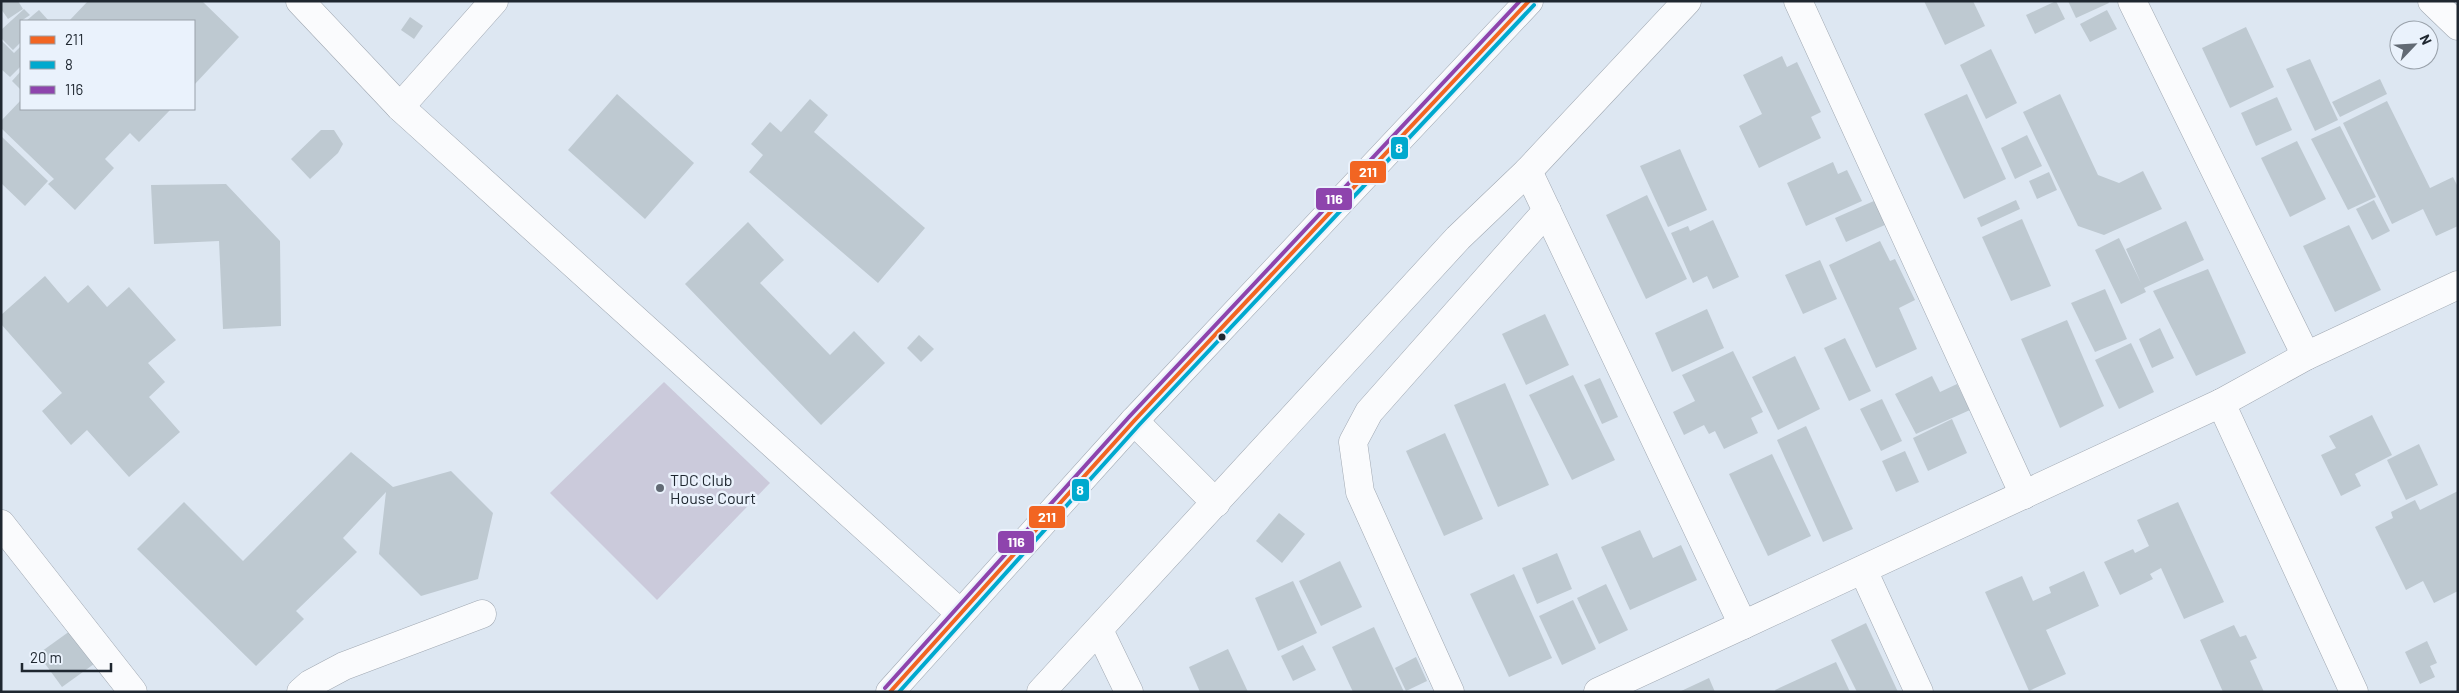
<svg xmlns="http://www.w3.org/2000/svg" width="2459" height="693" viewBox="0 0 2459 693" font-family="Barlow,sans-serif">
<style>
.pitch{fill:#cbcadb}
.building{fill:#bec9d1}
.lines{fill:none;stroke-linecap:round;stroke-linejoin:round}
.street-casing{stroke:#a0a8b2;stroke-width:29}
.secondary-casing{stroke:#a0a8b2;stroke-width:29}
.street{stroke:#fafbfd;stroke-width:28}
.secondary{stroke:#fafbfd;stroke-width:28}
.bus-1-casing{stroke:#eaf2fc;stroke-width:8}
.bus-2-casing{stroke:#eaf2fc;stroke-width:8}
.bus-3-casing{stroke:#eaf2fc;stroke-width:8}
.bus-1{stroke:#f26522;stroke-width:4}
.bus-2{stroke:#00a9ce;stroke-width:4}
.bus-3{stroke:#8e44ad;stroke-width:4}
.bus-dot{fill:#1f2730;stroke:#eaf2fc;stroke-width:2}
.poi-dot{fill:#626a74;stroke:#eaf2fc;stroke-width:2}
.labels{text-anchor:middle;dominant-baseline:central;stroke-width:5;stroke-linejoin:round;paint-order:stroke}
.poi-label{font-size:16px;fill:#1f2730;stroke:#eaf2fc;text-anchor:start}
.line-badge{stroke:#eaf2fc;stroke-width:2}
.badge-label{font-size:14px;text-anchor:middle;font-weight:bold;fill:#fff}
</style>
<rect width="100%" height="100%" fill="#dde7f2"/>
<path class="pitch" d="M664,382L770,483L657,600L550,493Z"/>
<g class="building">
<path d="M1,1H18L23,9L8,19L1,9Z"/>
<path d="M88,1H202L239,37L194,85V21H69Z"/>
<path d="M1924,1H1973L1985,26L1945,45Z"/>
<path d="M2056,1L2065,19L2035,34L2026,15Z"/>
<path d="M2068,1H2108L2109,3L2076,18Z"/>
<path d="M24,9L30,15L21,21V42L13,50L1,38V30Z"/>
<path d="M39,10L49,21H26Z"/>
<path d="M2107,10L2117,29L2090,42L2080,24Z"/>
<path d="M410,17L423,26L414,39L401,30Z"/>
<path d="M2246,27L2274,87L2230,108L2202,48Z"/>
<path d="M1,40L14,53L21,46V66L10,77L1,69Z"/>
<path d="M1991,49L2017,103L1986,119L1960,65Z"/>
<path d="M1782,56L1787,67L1797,62L1821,112L1811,117L1821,138L1759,168L1739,126L1762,114L1743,75Z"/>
<path d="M2310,59L2338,120L2315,131L2286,69Z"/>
<path d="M21,71V90L12,81Z"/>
<path d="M2380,79L2387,94L2340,117L2332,102Z"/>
<path d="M617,94L694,163L645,219L568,150Z"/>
<path d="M1967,94L2006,179L1964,199L1924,114Z"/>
<path d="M2060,94L2098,175L2119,183L2143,171L2162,209L2104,235L2078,226L2023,112Z"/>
<path d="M2277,97L2292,130L2256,146L2241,113Z"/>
<path d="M810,99L828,115L814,132L925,228L878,283L749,172L763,155L751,144L770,122L781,132Z"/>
<path d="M21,100V109H171L139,142L130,133L105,159L114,168L75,210L48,184L54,179L1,128V121Z"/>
<path d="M2387,101L2430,188L2453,177L2458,187V226L2436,236L2423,209L2392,224L2343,123Z"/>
<path d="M2340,126L2376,197L2348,210L2311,139Z"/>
<path d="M321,130H334L343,144L338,153L310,179L291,159Z"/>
<path d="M2027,135L2042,166L2015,179L2001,148Z"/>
<path d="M1,136L48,181L25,206L1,183Z"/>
<path d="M2297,141L2326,199L2290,217L2261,158Z"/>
<path d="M1680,149L1707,210L1668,227L1640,166Z"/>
<path d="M1833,162L1838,174L1847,170L1862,201L1806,226L1787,183Z"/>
<path d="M2049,172L2057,190L2037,199L2029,181Z"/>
<path d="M226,184L280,241L281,326L223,329L219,241L154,244L151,185Z"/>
<path d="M1647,195L1687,279L1646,299L1606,215Z"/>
<path d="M1883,197L1894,221L1846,242L1835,218Z"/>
<path d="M2016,200L2020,209L1981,227L1977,218Z"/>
<path d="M2374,200L2390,231L2372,240L2356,209Z"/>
<path d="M2022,219L2051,286L2011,301L1982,237Z"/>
<path d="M1713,220L1739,277L1713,289L1707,276L1693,283L1671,233L1688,226L1690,231Z"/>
<path d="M2186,221L2204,260L2144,288L2146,292L2121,304L2095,250L2119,238L2141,283L2126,249Z"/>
<path d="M748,222L784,260L760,283L830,355L854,331L885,363L821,425L685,284Z"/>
<path d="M2349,225L2381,290L2335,312L2303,246Z"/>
<path d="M1880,241L1890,261L1895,259L1915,300L1899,308L1917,349L1876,368L1829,265Z"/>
<path d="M1820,260L1837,299L1803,314L1785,275Z"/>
<path d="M2208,269L2246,353L2196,376L2153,291Z"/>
<path d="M45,276L68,303L88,285L107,307L129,287L176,340L148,363L165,382L149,397L180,432L129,477L87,430L71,445L42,411L62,393L1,324V315Z"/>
<path d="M2105,289L2127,339L2095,352L2071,303Z"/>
<path d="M1707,309L1724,348L1672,372L1655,333Z"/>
<path d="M1545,314L1569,365L1526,385L1502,334Z"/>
<path d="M2067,320L2104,406L2060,428L2021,339Z"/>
<path d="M2160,328L2174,358L2152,368L2139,339Z"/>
<path d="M919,335L934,349L921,362L907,348Z"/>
<path d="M1845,338L1871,391L1849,401L1824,348Z"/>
<path d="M2131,343L2154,392L2119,409L2095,360Z"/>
<path d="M1733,351L1763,412L1751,418L1758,433L1724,449L1715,431L1709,434L1704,425L1684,435L1673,412L1695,401L1682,375Z"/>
<path d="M1795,356L1820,409L1778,430L1752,377Z"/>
<path d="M1573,375L1615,460L1572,480L1529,395Z"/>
<path d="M1932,376L1940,392L1957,384L1970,410L1916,434L1895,394Z"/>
<path d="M1600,378L1618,417L1602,424L1584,385Z"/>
<path d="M1505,383L1549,485L1498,507L1454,405Z"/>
<path d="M1882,399L1902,441L1881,451L1860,409Z"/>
<path d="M2372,415L2392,455L2355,474L2361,486L2341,496L2321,455L2336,448L2329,436Z"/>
<path d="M1952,419L1967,453L1928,471L1913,438Z"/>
<path d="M1806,426L1853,529L1823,542L1777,440Z"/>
<path d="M1445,433L1483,519L1444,536L1406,451Z"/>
<path d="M2419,444L2438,485L2406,500L2387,460Z"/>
<path d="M1905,451L1919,482L1896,492L1882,461Z"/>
<path d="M351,452L393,487L451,471L493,513L478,579L421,596L379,554L386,492L343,538L357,552L296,611L304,619L256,666L137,549L184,502L243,561Z"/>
<path d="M1772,454L1811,536L1768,556L1729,474Z"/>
<path d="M2458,491V591L2434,603L2423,581L2406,590L2375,527L2393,518L2391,512L2415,500L2420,510Z"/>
<path d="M2178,502L2224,602L2184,619L2161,568L2150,574L2153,579L2120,595L2104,562L2133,549L2135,553L2149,546L2137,520Z"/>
<path d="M1279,513L1305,534L1282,563L1256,541Z"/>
<path d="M1640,530L1653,558L1681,545L1697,580L1630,610L1601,547Z"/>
<path d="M1557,553L1572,589L1537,604L1522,568Z"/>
<path d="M1340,561L1362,607L1321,626L1299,581Z"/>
<path d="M2084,571L2099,606L2046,630L2066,674L2029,691L1985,592L2022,576L2033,601L2051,593L2049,587Z"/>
<path d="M1514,574L1552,658L1509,677L1470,594Z"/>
<path d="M1293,581L1317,633L1278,651L1255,598Z"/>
<path d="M1606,584L1628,630L1599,644L1577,598Z"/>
<path d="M1573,600L1596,649L1562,665L1539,616Z"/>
<path d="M1866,623L1898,692H1857L1831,640Z"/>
<path d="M2234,625L2240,637L2246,635L2257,658L2250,661L2264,692H2223L2200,640Z"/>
<path d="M1374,627L1404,692H1353L1332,647Z"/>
<path d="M70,631L94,664L62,687L38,654Z"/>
<path d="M2427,641L2437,663L2430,666L2435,677L2420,684L2405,652Z"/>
<path d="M1303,645L1316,670L1293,681L1281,656Z"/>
<path d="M1228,649L1248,692H1200L1189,667Z"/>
<path d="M1416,657L1427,681L1406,691L1395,668Z"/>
<path d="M1836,662L1850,692H1776L1775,690Z"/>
<path d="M1709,678L1715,692H1679Z"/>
</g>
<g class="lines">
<defs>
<g id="street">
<path d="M300,1L400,107L960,613"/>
<path d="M1798,1L2024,495"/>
<path d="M2132,1L2306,356"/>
<path d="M2432,1L2458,26"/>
<path d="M400,107L494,1"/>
<path d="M1528,171L1743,625L1598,692"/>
<path d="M2221,403L2354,692"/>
<path d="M1134,421L1216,503"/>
<path d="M1,524L133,692"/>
<path d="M1863,570L1919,692"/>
<path d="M1743,625L2221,403L2306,356L2458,285"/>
<path d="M1099,630L1129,692"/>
<path d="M301,692L310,684L344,666L482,614"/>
<path d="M1041,692L1458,238L1528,171L1687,1"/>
<path d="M1450,692L1360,492L1353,442L1369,412L1547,211"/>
</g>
<path id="secondary" d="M890,692L1134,421L1529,1"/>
</defs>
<use href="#street" class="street-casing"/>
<use href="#secondary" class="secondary-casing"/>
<use href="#street" class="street"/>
<use href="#secondary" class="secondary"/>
<defs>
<path id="bus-1" d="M890,692L1134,421L1529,1"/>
<path id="bus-2" d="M899,692L1139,425L1534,5"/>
<path id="bus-3" d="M885,688L1129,417L1520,1"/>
</defs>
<use href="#bus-1" class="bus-1-casing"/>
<use href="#bus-2" class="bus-2-casing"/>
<use href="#bus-3" class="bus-3-casing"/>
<use href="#bus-1" class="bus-1"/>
<use href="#bus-2" class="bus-2"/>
<use href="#bus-3" class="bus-3"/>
</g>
<circle class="bus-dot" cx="1222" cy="337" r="4.5"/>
<circle class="poi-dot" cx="660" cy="488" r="5"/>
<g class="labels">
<g class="poi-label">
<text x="670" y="479">TDC Club<tspan x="670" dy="18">House Court</tspan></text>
</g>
</g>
<g class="line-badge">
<rect x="1390" y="136" width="19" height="24" rx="5" fill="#00a9ce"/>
<rect x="1349" y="160" width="38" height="24" rx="5" fill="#f26522"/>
<rect x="1315" y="187" width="38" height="24" rx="5" fill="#8e44ad"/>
<rect x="1071" y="478" width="19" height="24" rx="5" fill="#00a9ce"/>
<rect x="1028" y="505" width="38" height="24" rx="5" fill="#f26522"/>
<rect x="997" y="530" width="38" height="24" rx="5" fill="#8e44ad"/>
</g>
<g class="badge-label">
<text x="1399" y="153">8</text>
<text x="1368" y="177">211</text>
<text x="1334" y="204">116</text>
<text x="1080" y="495">8</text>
<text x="1047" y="522">211</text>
<text x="1016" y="547">116</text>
</g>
<rect width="2459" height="693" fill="none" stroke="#1f2730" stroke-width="5"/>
<rect x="20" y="20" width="175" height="90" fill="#eaf2fc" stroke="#99a1aa"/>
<rect x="30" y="36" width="25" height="8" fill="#f26522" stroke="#99a1aa"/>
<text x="65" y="45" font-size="15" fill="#1f2730">211</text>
<rect x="30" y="61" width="25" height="8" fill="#00a9ce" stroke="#99a1aa"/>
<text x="65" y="70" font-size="15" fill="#1f2730">8</text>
<rect x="30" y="86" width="25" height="8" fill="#8e44ad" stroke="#99a1aa"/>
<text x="65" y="95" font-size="15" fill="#1f2730">116</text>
<g transform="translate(2414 45) rotate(65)"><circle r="24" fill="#eaf2fc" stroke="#99a1aa"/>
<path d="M0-4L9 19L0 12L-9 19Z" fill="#626a74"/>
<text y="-8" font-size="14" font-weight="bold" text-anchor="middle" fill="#1f2730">N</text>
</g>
<path d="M22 663v8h89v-8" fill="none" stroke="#1f2730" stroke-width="2.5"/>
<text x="30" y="663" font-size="15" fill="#1f2730" stroke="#eaf2fc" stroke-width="4" paint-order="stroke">20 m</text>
</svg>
